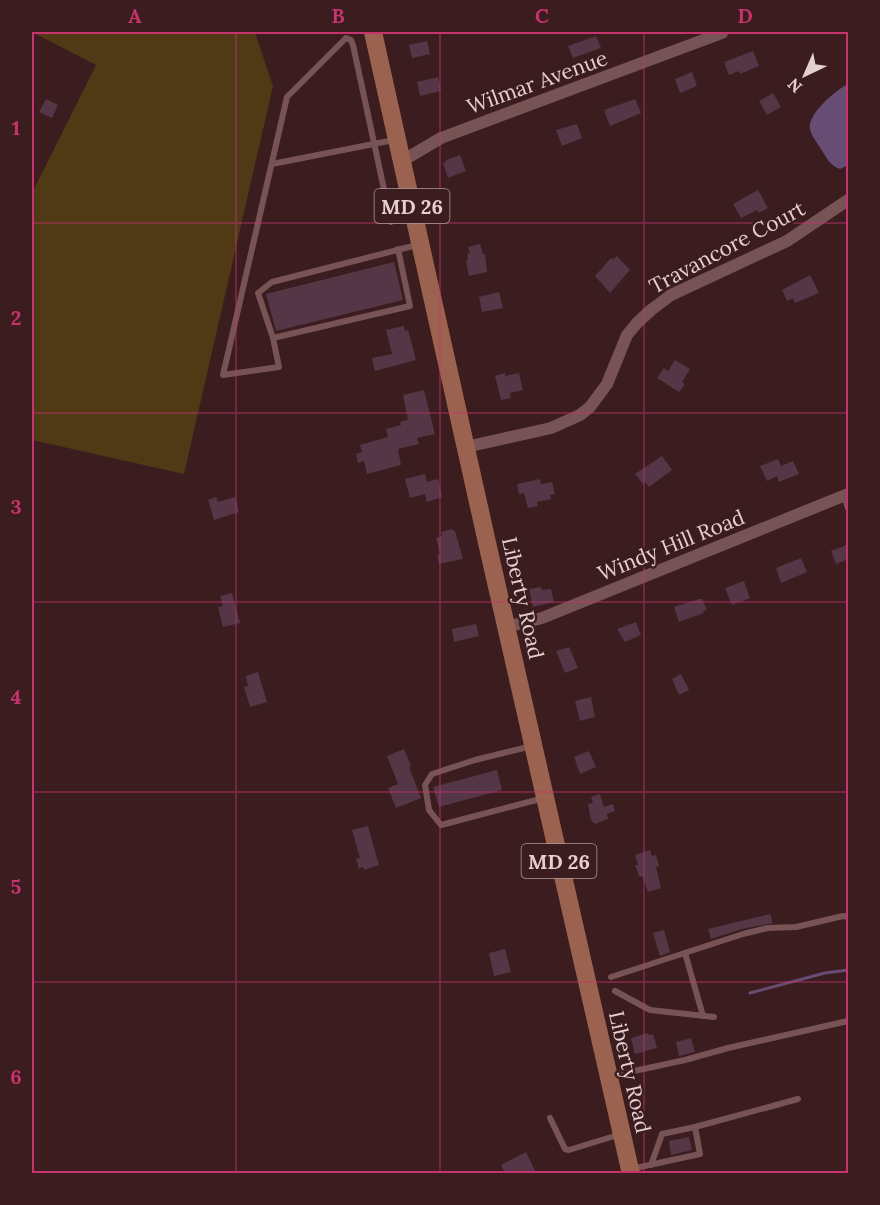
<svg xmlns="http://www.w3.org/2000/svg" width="880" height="1205" viewBox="0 0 880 1205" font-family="Lora,serif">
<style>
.grass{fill:#503915}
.water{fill:#674c73}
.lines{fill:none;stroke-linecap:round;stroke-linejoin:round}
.stream{stroke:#674c73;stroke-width:3}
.building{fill:#543647}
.service{stroke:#785355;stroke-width:6}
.minor{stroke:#785355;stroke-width:12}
.primary{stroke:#9b624f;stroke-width:18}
.grid{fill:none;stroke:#c7336d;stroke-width:1.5;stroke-opacity:0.55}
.labels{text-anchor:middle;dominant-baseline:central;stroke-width:5;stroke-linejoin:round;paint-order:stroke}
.shield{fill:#3b1c1f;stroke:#b2999b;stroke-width:1.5}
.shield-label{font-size:20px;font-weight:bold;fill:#e5cfd0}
.street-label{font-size:21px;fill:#e5cfd0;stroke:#3b1c1f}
.neatline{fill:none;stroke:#c7336d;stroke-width:2}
.grid-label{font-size:20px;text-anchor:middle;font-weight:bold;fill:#c7336d}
</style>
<rect width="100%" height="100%" fill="#3b1c1f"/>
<path class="grass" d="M32,32H255L273,86L184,474L32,440V193L96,65Z"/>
<path class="water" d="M848,84V165L840,169C830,166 826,157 821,149C817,143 811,135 810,129C807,114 836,90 848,84Z"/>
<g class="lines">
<path class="stream" d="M750,993L825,973L848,970"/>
</g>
<g class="building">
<path d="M596,36L601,48L573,58L568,46Z"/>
<path d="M427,41L430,54L412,58L409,45Z"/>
<path d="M753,51L759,66L740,74L739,71L729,75L724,62Z"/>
<path d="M692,72L697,86L680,93L675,79Z"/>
<path d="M438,77L441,91L420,96L417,82Z"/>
<path d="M773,93L781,107L767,115L759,101Z"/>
<path d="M46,99L58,105L52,118L39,112Z"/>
<path d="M635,99L641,113L610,126L604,110Z"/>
<path d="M577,124L582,138L562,146L556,130Z"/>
<path d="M460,155L466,171L448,178L443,163L446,162V160Z"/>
<path d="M758,190L768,208L759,213L757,210L741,218L733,204Z"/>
<path d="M480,244L483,254H485L487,272L469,276L466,261L468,260L467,254L470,253L468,247Z"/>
<path d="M617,256L630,270L610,293L595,276L611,258L613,260Z"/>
<path d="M394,262L403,300L276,331L266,294Z"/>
<path d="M810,275L819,293L795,303L793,298L787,301L782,290Z"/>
<path d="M499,292L503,308L482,312L479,297Z"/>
<path d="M404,326L405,331L408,330L416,360L375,371L372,358L392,354L386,330Z"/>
<path d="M675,360L690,369L682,382L685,384L679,392L657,378L664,368L668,371Z"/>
<path d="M505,373V376L519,373L523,390L510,393L511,398L501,400L495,376Z"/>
<path d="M424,390L435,434L417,438L419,444L398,449L401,465L367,474L364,461L358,463L356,454L362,452L360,445L388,437L386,429L401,425L400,422L408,420L403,395Z"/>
<path d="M662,456L672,470L649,487L645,482L643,484L635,474Z"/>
<path d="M778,459L781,466L793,461L799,474L779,482L777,476L767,481L760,466Z"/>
<path d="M425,474L427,482L438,479L442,497L427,502L425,494L410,498L405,479Z"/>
<path d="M540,479L541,484L552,482L555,494L550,495L551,499L537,502L538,506L528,508L524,493L519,494L517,484Z"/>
<path d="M216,497L218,502L235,497L239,512L214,520L208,500Z"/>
<path d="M452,529L455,531L463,559L439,564L437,555L440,554L436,538L442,536L441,532Z"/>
<path d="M849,544V559L836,564L831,551Z"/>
<path d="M801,558L807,572L781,583L776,568Z"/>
<path d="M744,581L750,598L732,605L725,588Z"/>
<path d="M541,587V590L551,589L554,602L533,607L529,589Z"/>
<path d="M232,593L240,623L223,627L218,607L223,606L220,596Z"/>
<path d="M699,599H702L707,610L703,611L704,613L679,622L674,607Z"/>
<path d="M636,622L641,635L625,642L617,629Z"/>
<path d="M476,624L479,636L454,642L452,629Z"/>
<path d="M569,647L578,668L565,673L556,651Z"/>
<path d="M258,672L267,702L250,707L244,687L248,686L246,676Z"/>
<path d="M681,674L689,690L679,695L672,679Z"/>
<path d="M591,697L595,717L580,721L575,701Z"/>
<path d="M404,749L411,766L409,767L421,798L396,808L388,788L398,784L387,756Z"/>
<path d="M589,751L596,767L580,774L574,757Z"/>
<path d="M497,770L502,790L439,807L433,787Z"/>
<path d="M600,794L604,807L613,804L615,811L607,814L608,819L595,824L591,820L588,804L593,803L591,797Z"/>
<path d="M368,826L379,865L364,870L363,867L359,869L356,859L360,858L352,830Z"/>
<path d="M650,850L652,856L656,855L659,866L656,867L661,888L648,892L643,877L639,876L635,865H638L635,855Z"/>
<path d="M770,914L773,923L742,929L711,939L708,929Z"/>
<path d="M664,930L670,952L660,956L653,933Z"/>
<path d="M505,949L511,972L494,976L489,953Z"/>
<path d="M648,1033L649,1035L653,1034L657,1048L635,1054L631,1038Z"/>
<path d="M691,1038L695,1052L679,1056L676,1042Z"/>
<path d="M689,1137L692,1150L671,1155L669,1141Z"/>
<path d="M526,1152L536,1173H505L501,1165Z"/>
</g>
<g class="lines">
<g class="service">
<path d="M272,164L394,140"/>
<path d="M391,222L353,45L351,40L346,38L287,97L223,375L279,367L273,338L258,293L272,282L417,245"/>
<path d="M273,338L410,306L398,249"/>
<path d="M844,496L848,508"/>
<path d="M532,746L475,760L432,774L425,785L429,810L441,825L544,798"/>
<path d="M685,953L703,1016"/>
<path d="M611,977L743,934L768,928L796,927L843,916L848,917"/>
<path d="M615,991L650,1010L714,1017"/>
<path d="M611,1076L685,1060L728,1048L848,1021"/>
<path d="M550,1118L565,1149L569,1150L621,1134"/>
<path d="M695,1127L798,1099"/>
<path d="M631,1169L700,1154L695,1127L662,1134L651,1165"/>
</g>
<g class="minor">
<path d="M402,161L441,138L722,33"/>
<path d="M466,447L551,428L580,415L590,407L607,384L627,335L637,323L651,310L671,295L787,241L848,200"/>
<path d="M506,627L542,618L848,494"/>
</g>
<path class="primary" d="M373,32L488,547L631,1174"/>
</g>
<path class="grid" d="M236,32V1174M440,32V1174M644,32V1174M32,223H848M32,413H848M32,602H848M32,792H848M32,982H848"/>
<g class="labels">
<g class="shield">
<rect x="374.5" y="189" width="75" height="34" rx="4.5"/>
<rect x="521.5" y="844" width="75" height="34" rx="4.5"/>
</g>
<g class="shield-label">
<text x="412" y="206">MD 26</text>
<text x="559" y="861">MD 26</text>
</g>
<g class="street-label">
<text transform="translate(537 82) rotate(-20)">Wilmar Avenue</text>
<text transform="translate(727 247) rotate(-28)">Travancore Court</text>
<text transform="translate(671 545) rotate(-22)">Windy Hill Road</text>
<text transform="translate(523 598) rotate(77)">Liberty Road</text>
<text transform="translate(630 1072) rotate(77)">Liberty Road</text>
</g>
</g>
<rect width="880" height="1205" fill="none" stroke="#3b1c1f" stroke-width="66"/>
<g transform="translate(805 75) rotate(224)" stroke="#3b1c1f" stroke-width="4.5" paint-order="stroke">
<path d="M0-4.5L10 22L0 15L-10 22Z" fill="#e5cfd0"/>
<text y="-9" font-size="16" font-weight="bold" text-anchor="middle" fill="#e5cfd0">N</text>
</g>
<rect x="33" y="33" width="814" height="1139" class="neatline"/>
<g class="grid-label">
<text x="135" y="23">A</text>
<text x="338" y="23">B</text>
<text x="542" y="23">C</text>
<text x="745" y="23">D</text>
<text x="16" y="135">1</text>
<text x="16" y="325">2</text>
<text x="16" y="514">3</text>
<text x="16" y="704">4</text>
<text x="16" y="894">5</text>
<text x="16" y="1084">6</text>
</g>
</svg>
